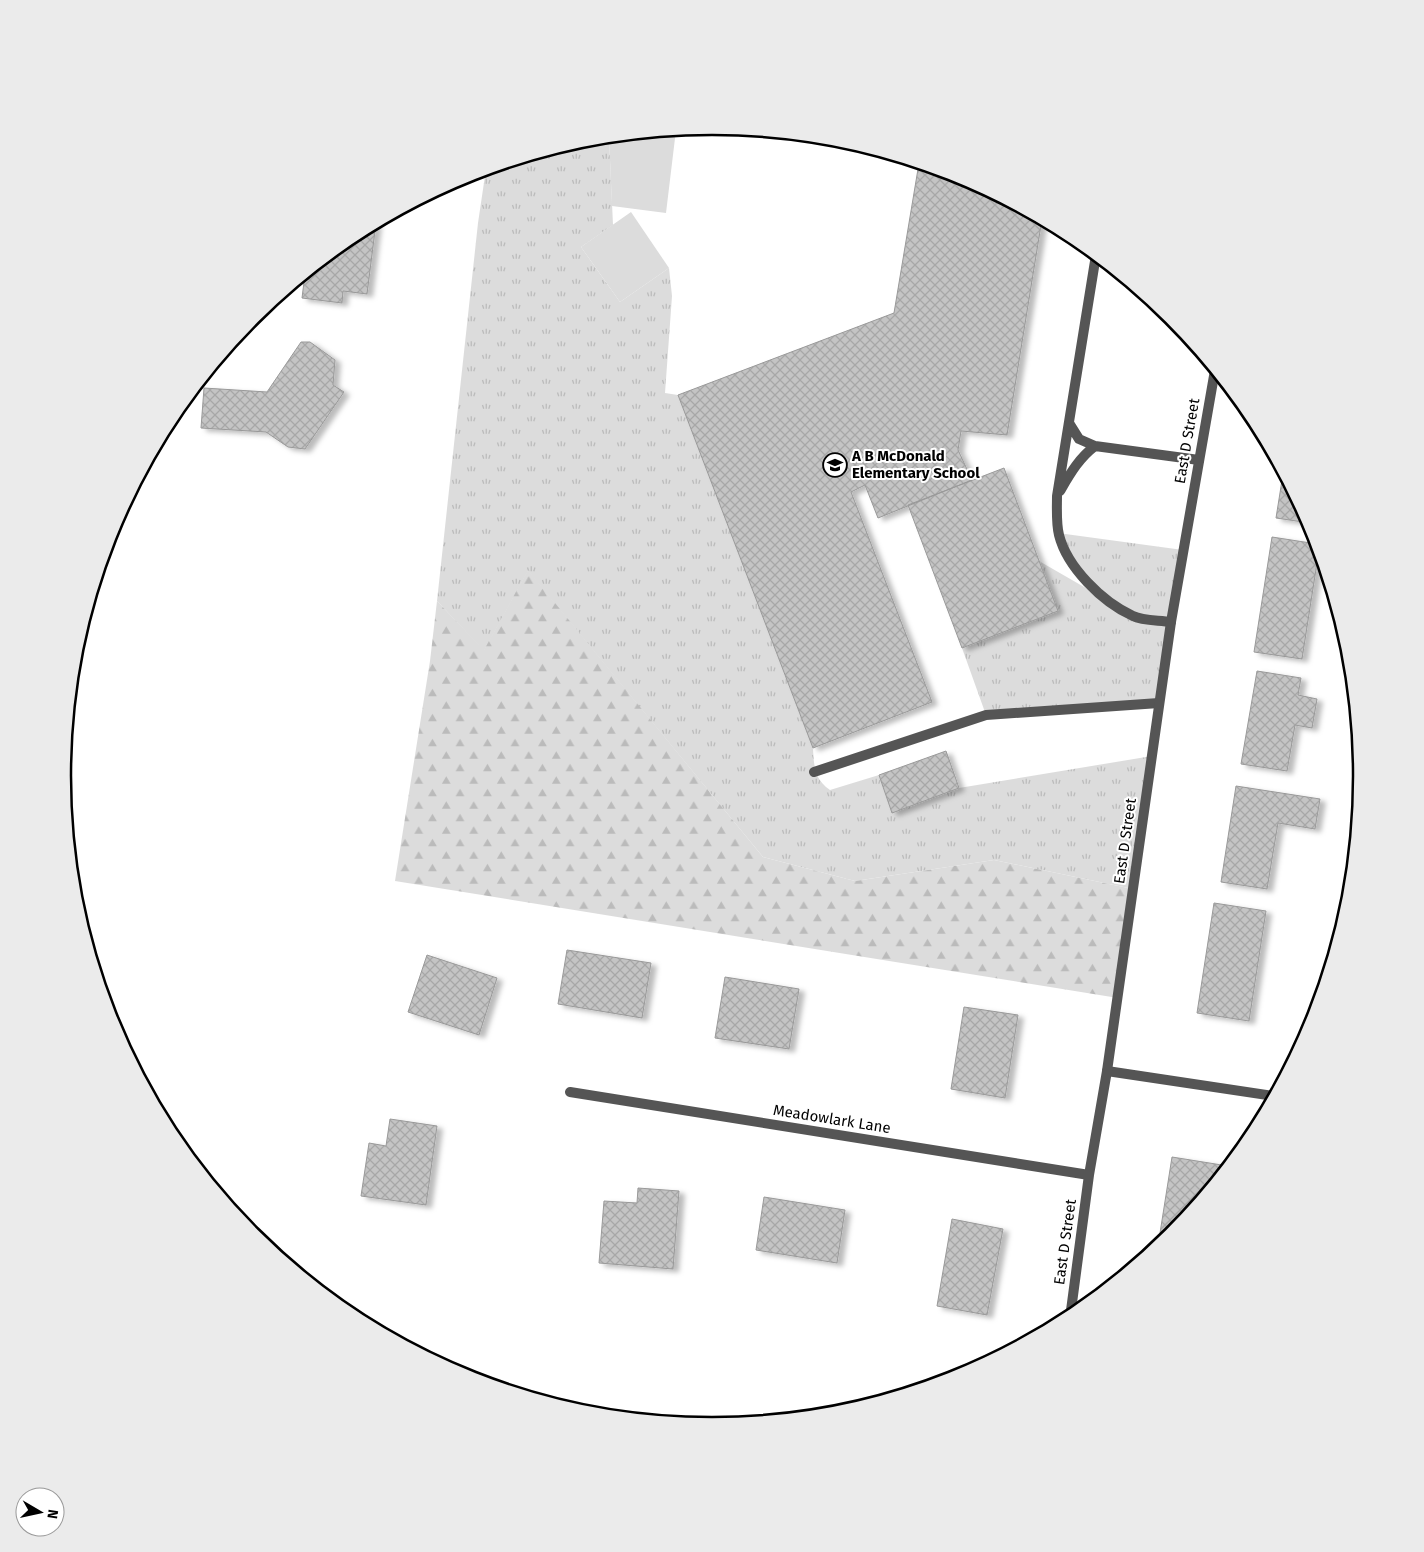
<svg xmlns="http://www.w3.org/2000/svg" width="1424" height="1552" viewBox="0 0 1424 1552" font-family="'Fira Sans',sans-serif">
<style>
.grass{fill:url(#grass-tufts)}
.forest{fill:url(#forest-firs)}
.green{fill:#dcdcdc}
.building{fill:url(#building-cross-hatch);stroke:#999;filter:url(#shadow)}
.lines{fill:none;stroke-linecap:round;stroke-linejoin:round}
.service{stroke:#555;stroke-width:10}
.minor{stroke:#555;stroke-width:10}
.labels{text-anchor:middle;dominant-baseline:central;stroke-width:4;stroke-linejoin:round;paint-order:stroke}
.street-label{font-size:15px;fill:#000;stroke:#fff}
.poi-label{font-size:15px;font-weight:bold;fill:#000;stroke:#fff;text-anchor:start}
.rim{fill:none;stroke:#000;stroke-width:2.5}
</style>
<defs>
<pattern id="grass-tufts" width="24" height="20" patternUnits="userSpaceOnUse" patternTransform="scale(1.25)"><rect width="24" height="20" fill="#dcdcdc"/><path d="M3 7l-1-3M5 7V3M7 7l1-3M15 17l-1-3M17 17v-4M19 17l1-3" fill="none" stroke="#bbb"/></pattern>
<pattern id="forest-firs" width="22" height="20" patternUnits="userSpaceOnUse" patternTransform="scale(1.25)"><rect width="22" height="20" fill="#dcdcdc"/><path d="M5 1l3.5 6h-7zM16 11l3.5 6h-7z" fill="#bbb"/></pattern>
<pattern id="building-cross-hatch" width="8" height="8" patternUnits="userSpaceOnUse" patternTransform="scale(1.25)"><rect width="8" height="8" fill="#c4c4c4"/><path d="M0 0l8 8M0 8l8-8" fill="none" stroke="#a7a7a7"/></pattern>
<filter id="shadow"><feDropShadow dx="5.5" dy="3" stdDeviation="2.5" flood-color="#0004"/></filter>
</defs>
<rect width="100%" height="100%" fill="#fff"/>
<!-- grass -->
<path class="grass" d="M 609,137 L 613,225 L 581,247 L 620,302 L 669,268 L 672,296 L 665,393 L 678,395 L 813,748 C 814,766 814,779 830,790 L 879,775 L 892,813 L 959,788 L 1152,756 L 1133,889 L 994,860 L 855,881 L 763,857 L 528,571 L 484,651 L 437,601 L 478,223 L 486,169 L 586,139 Z
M 1058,533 L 1183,550 L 1159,703 L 986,715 L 962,648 L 1058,611 L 1039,561 L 1105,599 L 1086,581 Z"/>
<!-- forest -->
<path class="forest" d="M 528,570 L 763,857 L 855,881 L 994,860 L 1133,889 L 1118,998 L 395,881 L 430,661 L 437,601 L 484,650 Z"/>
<!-- green -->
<path class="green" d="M 676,130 L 666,213 L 612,206 L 609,137 Z
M 631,212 L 669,268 L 620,302 L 581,247 Z"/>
<!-- building -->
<path class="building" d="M 919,163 L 961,176 L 1042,219 L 1007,435 L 961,431 L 958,450 L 972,480 L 878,518 L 865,485 L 851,492 L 932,702 L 813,748 L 678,395 L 894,313 Z
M 376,223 L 367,294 L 343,291 L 342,303 L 302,298 L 305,274 L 351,236 Z
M 301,342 L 310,342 L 335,360 L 333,385 L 344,392 L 305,449 L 288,447 L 266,432 L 201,428 L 204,388 L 267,392 Z
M 1004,468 L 1058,611 L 962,648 L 908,505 Z
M 1283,474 L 1310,523 L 1276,518 Z
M 1272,537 L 1317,544 L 1319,550 L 1302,659 L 1254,652 Z
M 1257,671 L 1301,678 L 1298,695 L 1317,699 L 1312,728 L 1295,725 L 1287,771 L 1241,764 Z
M 946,751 L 959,788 L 892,813 L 879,775 Z
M 1236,786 L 1320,799 L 1315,829 L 1278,823 L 1267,889 L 1221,882 Z
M 1214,903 L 1266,911 L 1249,1021 L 1197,1013 Z
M 567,950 L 651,963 L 642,1018 L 558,1004 Z
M 427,955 L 497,978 L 479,1035 L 408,1012 Z
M 725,977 L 799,989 L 789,1049 L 715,1038 Z
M 964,1007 L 1018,1015 L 1005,1098 L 951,1089 Z
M 390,1119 L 437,1126 L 426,1205 L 361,1196 L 369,1143 L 386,1146 Z
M 1172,1157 L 1228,1166 L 1172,1235 L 1160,1233 Z
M 638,1188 L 679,1191 L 673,1269 L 599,1263 L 604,1201 L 637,1203 Z
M 764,1197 L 845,1210 L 837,1263 L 756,1250 Z
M 952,1219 L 1003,1229 L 987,1315 L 937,1306 Z"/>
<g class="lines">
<!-- service -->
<path class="service" d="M 1096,255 L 1057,496 C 1057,508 1056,523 1059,535 C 1067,567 1102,602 1133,616 C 1143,621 1159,620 1171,622
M 1069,423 L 1079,439 L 1095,446 L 1199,460
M 1060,491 C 1070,474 1079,458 1095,446
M 814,772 L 986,715 L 1159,703
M 1107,1071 L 1274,1096"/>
<!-- minor -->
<path class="minor" d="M 570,1092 L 1089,1175
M 1070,1318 L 1089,1175 L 1107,1071 L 1171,622 L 1215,370"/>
</g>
<!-- icons -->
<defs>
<g id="school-ring" transform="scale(1.25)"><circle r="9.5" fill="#fff" stroke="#000" stroke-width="1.5"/><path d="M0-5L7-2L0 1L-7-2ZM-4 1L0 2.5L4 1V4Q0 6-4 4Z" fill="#000"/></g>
</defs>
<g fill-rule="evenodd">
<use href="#school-ring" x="835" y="465"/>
</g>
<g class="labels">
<!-- street labels -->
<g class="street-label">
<text transform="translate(1187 441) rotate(-80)">East D Street</text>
<text transform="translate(1125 841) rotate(-82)">East D Street</text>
<text transform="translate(832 1119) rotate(9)">Meadowlark Lane</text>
<text transform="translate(1065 1242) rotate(-82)">East D Street</text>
</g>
<!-- poi labels -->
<g class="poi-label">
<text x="852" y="456">A B McDonald<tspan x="852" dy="17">Elementary School</tspan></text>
</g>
</g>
<!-- crop -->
<path d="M0 0H1424V1552H0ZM71 776a641 641 0 1 1 1282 0a641 641 0 1 1-1282 0Z" fill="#ebebeb" fill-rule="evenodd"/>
<path class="rim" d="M71 776a641 641 0 1 1 1282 0a641 641 0 1 1-1282 0Z"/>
<!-- north arrow -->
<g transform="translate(40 1512) rotate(99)"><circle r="24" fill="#ffffff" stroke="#999999"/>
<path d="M0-4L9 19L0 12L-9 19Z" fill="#000000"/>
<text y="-8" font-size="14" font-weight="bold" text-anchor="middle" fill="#000000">N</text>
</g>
</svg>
